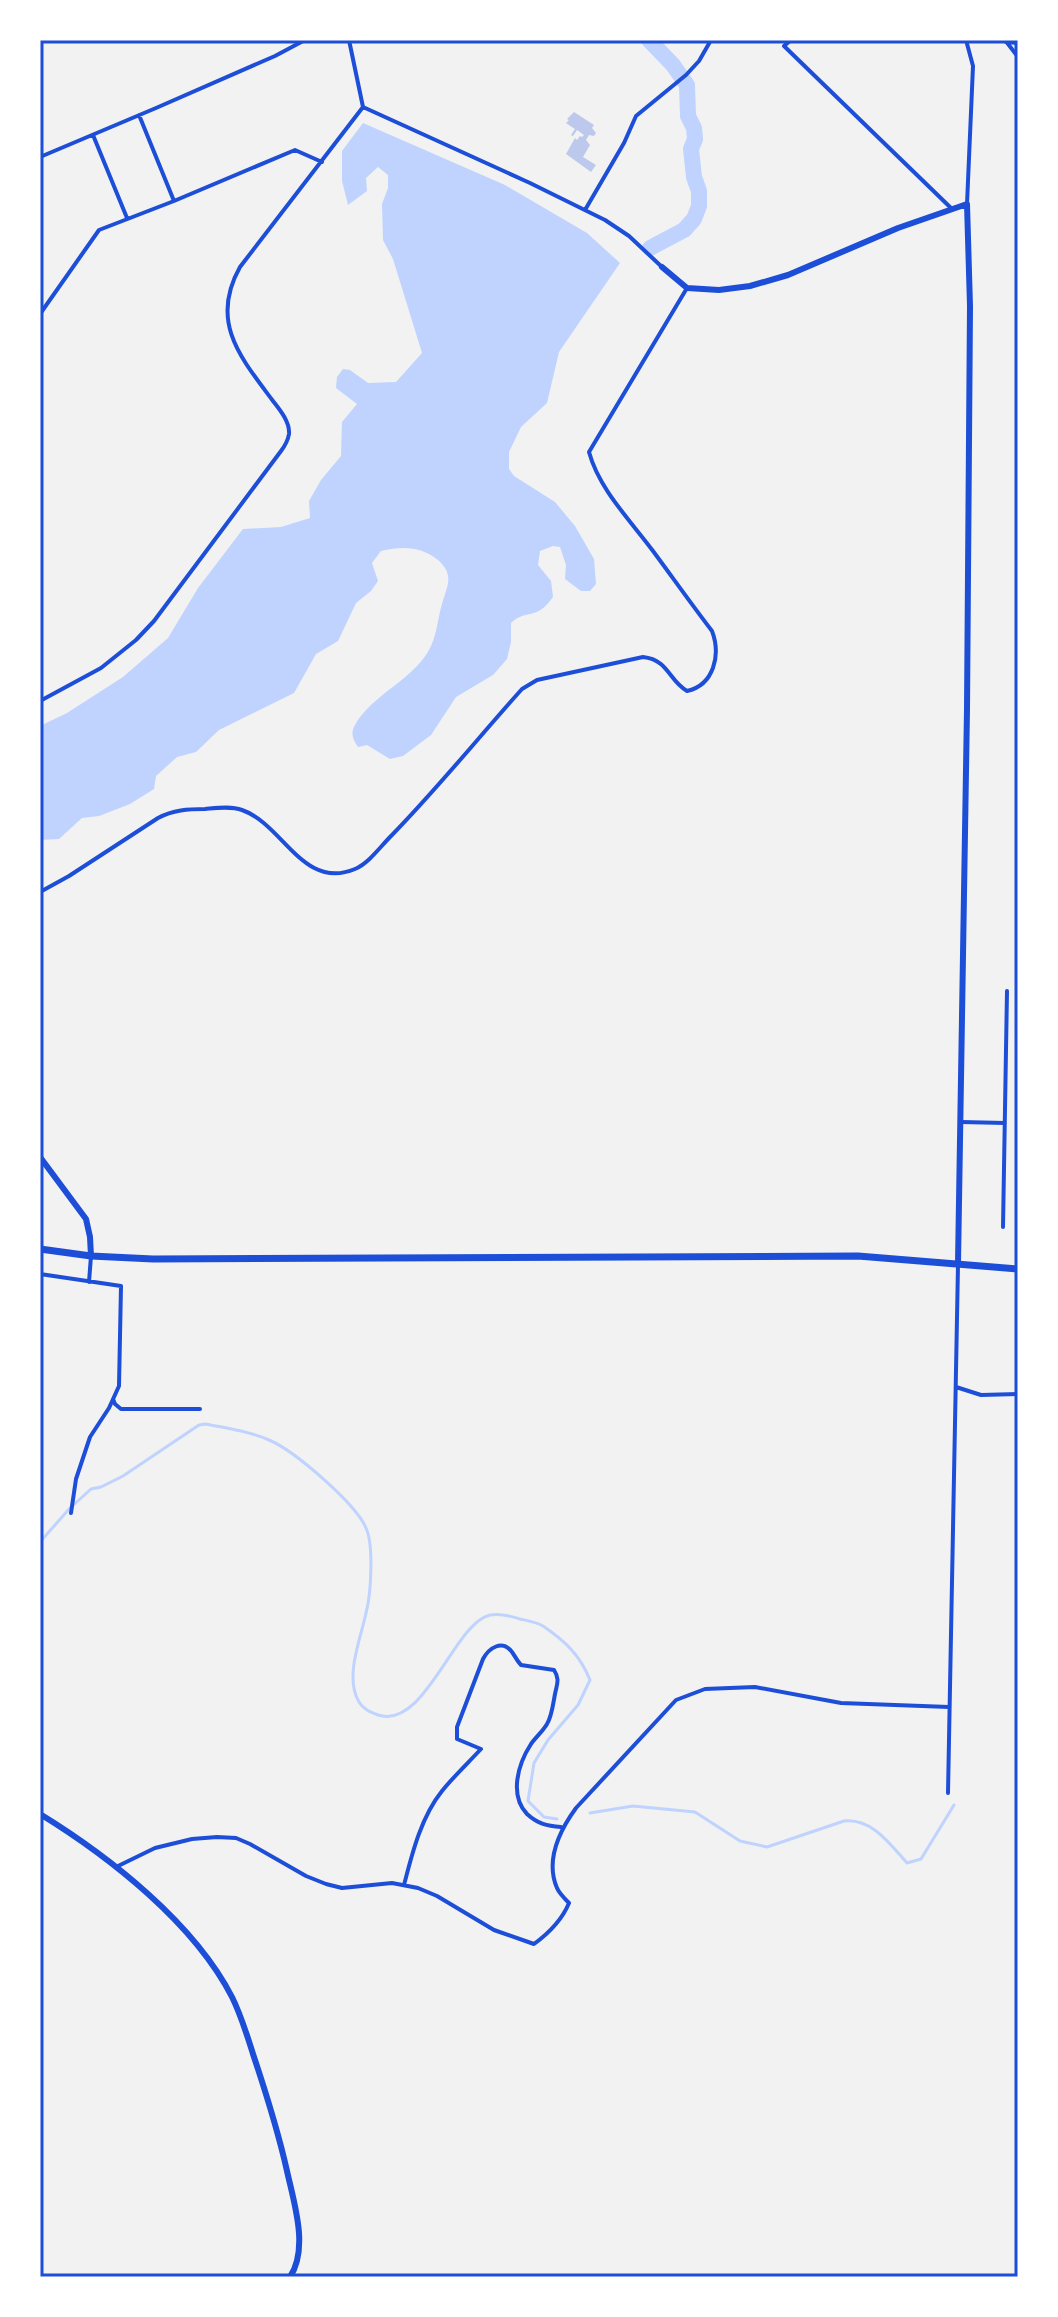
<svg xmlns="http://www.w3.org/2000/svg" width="1058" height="2317" viewBox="0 0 1058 2317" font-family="Signika,sans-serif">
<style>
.water{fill:#bfd3fe}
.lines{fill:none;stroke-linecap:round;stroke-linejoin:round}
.stream{stroke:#bfd3fe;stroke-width:3}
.river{stroke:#bfd3fe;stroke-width:16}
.building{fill:#bdc9ec}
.minor{stroke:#1d4ed8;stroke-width:4}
.tertiary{stroke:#1d4ed8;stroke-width:6}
.trunk{stroke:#1d4ed8;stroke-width:7}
.neatline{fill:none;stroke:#1d4ed8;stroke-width:3}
</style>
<rect width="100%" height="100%" fill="#f2f2f2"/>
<!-- water -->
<path class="water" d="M 363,123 L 505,185 L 587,233 L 620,263 L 559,352 L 547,403 L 521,427 L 509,452 L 509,469 L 514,476 L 555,502 L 575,526 L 594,559 L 596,584 L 590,591 L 581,591 L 565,579 L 566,565 L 560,547 L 553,546 L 540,551 L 538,565 L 551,581 L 553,597 C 535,622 527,608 511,623 L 511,642 L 507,659 L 493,675 L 456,697 L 431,735 L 403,756 L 390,759 L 367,745 L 358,747 C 353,740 350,733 355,725 C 372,694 417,678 431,646 C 437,633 438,617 442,604 C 447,586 455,575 438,560 C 421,546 402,546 381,551 L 372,563 L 378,581 L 371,591 L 356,603 L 338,641 L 316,654 L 294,693 L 219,730 L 196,752 L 177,757 L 156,776 L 154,789 L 130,804 L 99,816 L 82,818 L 59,839 L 40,840 L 40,726 L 67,713 L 123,677 L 168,638 L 198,588 L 243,529 L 281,527 L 310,518 L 309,501 L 321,480 L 341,456 L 342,422 L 357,404 L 336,388 L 337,377 L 343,369 L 350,370 L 368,383 L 396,382 L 422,353 L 393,259 L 383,240 L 382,204 L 388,188 L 388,175 L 378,167 L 366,178 L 367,191 L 348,205 L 342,181 L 342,151 Z"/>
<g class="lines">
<!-- stream -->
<path class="stream" d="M 40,1542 L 70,1508 L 91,1489 L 101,1487 L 123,1476 L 199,1425 L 205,1424 C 227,1428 248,1431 269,1440 C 295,1451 356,1504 366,1528 C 374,1546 371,1594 366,1613 C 361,1638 344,1677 359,1702 C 363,1709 370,1712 378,1715 C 425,1730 454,1623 490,1615 C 500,1613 511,1616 520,1619 C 529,1621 536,1622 543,1626 C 565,1641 580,1655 590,1680 L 578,1705 L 548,1740 L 534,1763 L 528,1801 L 544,1817 L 557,1819
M 590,1813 L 633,1806 L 695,1812 L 740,1841 L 767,1847 L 844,1821 C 872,1818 890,1844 907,1863 L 921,1859 L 954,1805"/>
<!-- river -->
<path class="river" d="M 649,40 L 673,65 L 687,85 L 688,116 L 694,128 L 695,139 L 691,149 L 694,177 L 699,191 L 699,206 L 694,219 L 684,230 L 650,248"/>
</g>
<!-- building -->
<path class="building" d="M 574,112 L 594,125 L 592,128 L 596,133 L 594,136 L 589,135 L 586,140 L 590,145 L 583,157 L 596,165 L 591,172 L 566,154 L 575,138 L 577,140 L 580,136 L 582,137 L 584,135 L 577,130 L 573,136 L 571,135 L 575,129 L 566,123 L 569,120 L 567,119 Z"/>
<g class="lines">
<!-- minor -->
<path class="minor" d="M 791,40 L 784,46 L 951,208
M 966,40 L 973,66 L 967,204
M 1005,40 L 1018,57
M 1006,42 L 1018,43
M 363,107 L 530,183 L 605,220 L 629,236 L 662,267
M 139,115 L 174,201
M 93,135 L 127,218
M 40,157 L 156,108 L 275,56 L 305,40
M 585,210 L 624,143 L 636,116 L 686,75 L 699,61 L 711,40
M 40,314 L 99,230 L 174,201 L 295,150 L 322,162
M 40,701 L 101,668 L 136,640 L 154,621 L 281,451 C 284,447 288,440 289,434 C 290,422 280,410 273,401 C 241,358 209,322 240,267 L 363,107 L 349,40
M 40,892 L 69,876 L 158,818 C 173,810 188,809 205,809 C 217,808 231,806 242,810 C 283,824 303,891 355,869 C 369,863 380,847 391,836 C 437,789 478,738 522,689 L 537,680 L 643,657 C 669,660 668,680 687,691 C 714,685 721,655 712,631 C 692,605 673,578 653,551 C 630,520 599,489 589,452 L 687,288
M 961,1122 L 1005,1123
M 1003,1227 L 1007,991
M 40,1274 L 121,1286 L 119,1386 L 109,1408 L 90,1437 L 76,1479 L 71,1513
M 89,1282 L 91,1256
M 956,1387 L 981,1395 L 1018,1394
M 113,1399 L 115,1404 L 121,1409 L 200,1409
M 948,1793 L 958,1265
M 116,1867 L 155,1848 L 192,1839 L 217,1837 L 236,1838 L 250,1844 L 306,1876 L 326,1884 L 342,1888 L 392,1883 L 418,1888 L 437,1896 L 494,1930 L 534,1944 C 549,1933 562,1920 569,1903 C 565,1899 559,1893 557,1888 C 545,1860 560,1830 576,1808 L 676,1700 L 705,1689 L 755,1687 L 841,1703 L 949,1707
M 404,1885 C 412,1854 421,1817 442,1791 C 454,1776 468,1763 481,1749 L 457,1739 L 457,1727 L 483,1659 C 489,1648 502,1639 512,1652 C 515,1656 517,1661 521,1665 L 554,1670 C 560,1679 557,1684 555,1694 C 553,1704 552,1716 547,1724 C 543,1731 536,1737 531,1744 C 518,1764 509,1795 527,1814 C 538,1824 547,1826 561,1827"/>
<!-- tertiary -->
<path class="tertiary" d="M 662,267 L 687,288 L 719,290 L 750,286 L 788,275 L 898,228 L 967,204 L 970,306 L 967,709 L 958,1263
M 40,1157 L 86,1219 L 90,1237 L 91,1256
M 40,1814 C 110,1857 194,1923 232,1997 C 241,2015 247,2035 253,2054 C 266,2093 278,2131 287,2171 C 294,2203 309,2248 290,2277"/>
<!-- trunk -->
<path class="trunk" d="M 40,1249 L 91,1256 L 153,1259 L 858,1256 L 1018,1269"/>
</g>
<!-- border -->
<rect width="1058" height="2317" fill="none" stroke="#ffffff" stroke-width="84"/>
<rect x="42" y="42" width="974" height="2233" class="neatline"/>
</svg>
